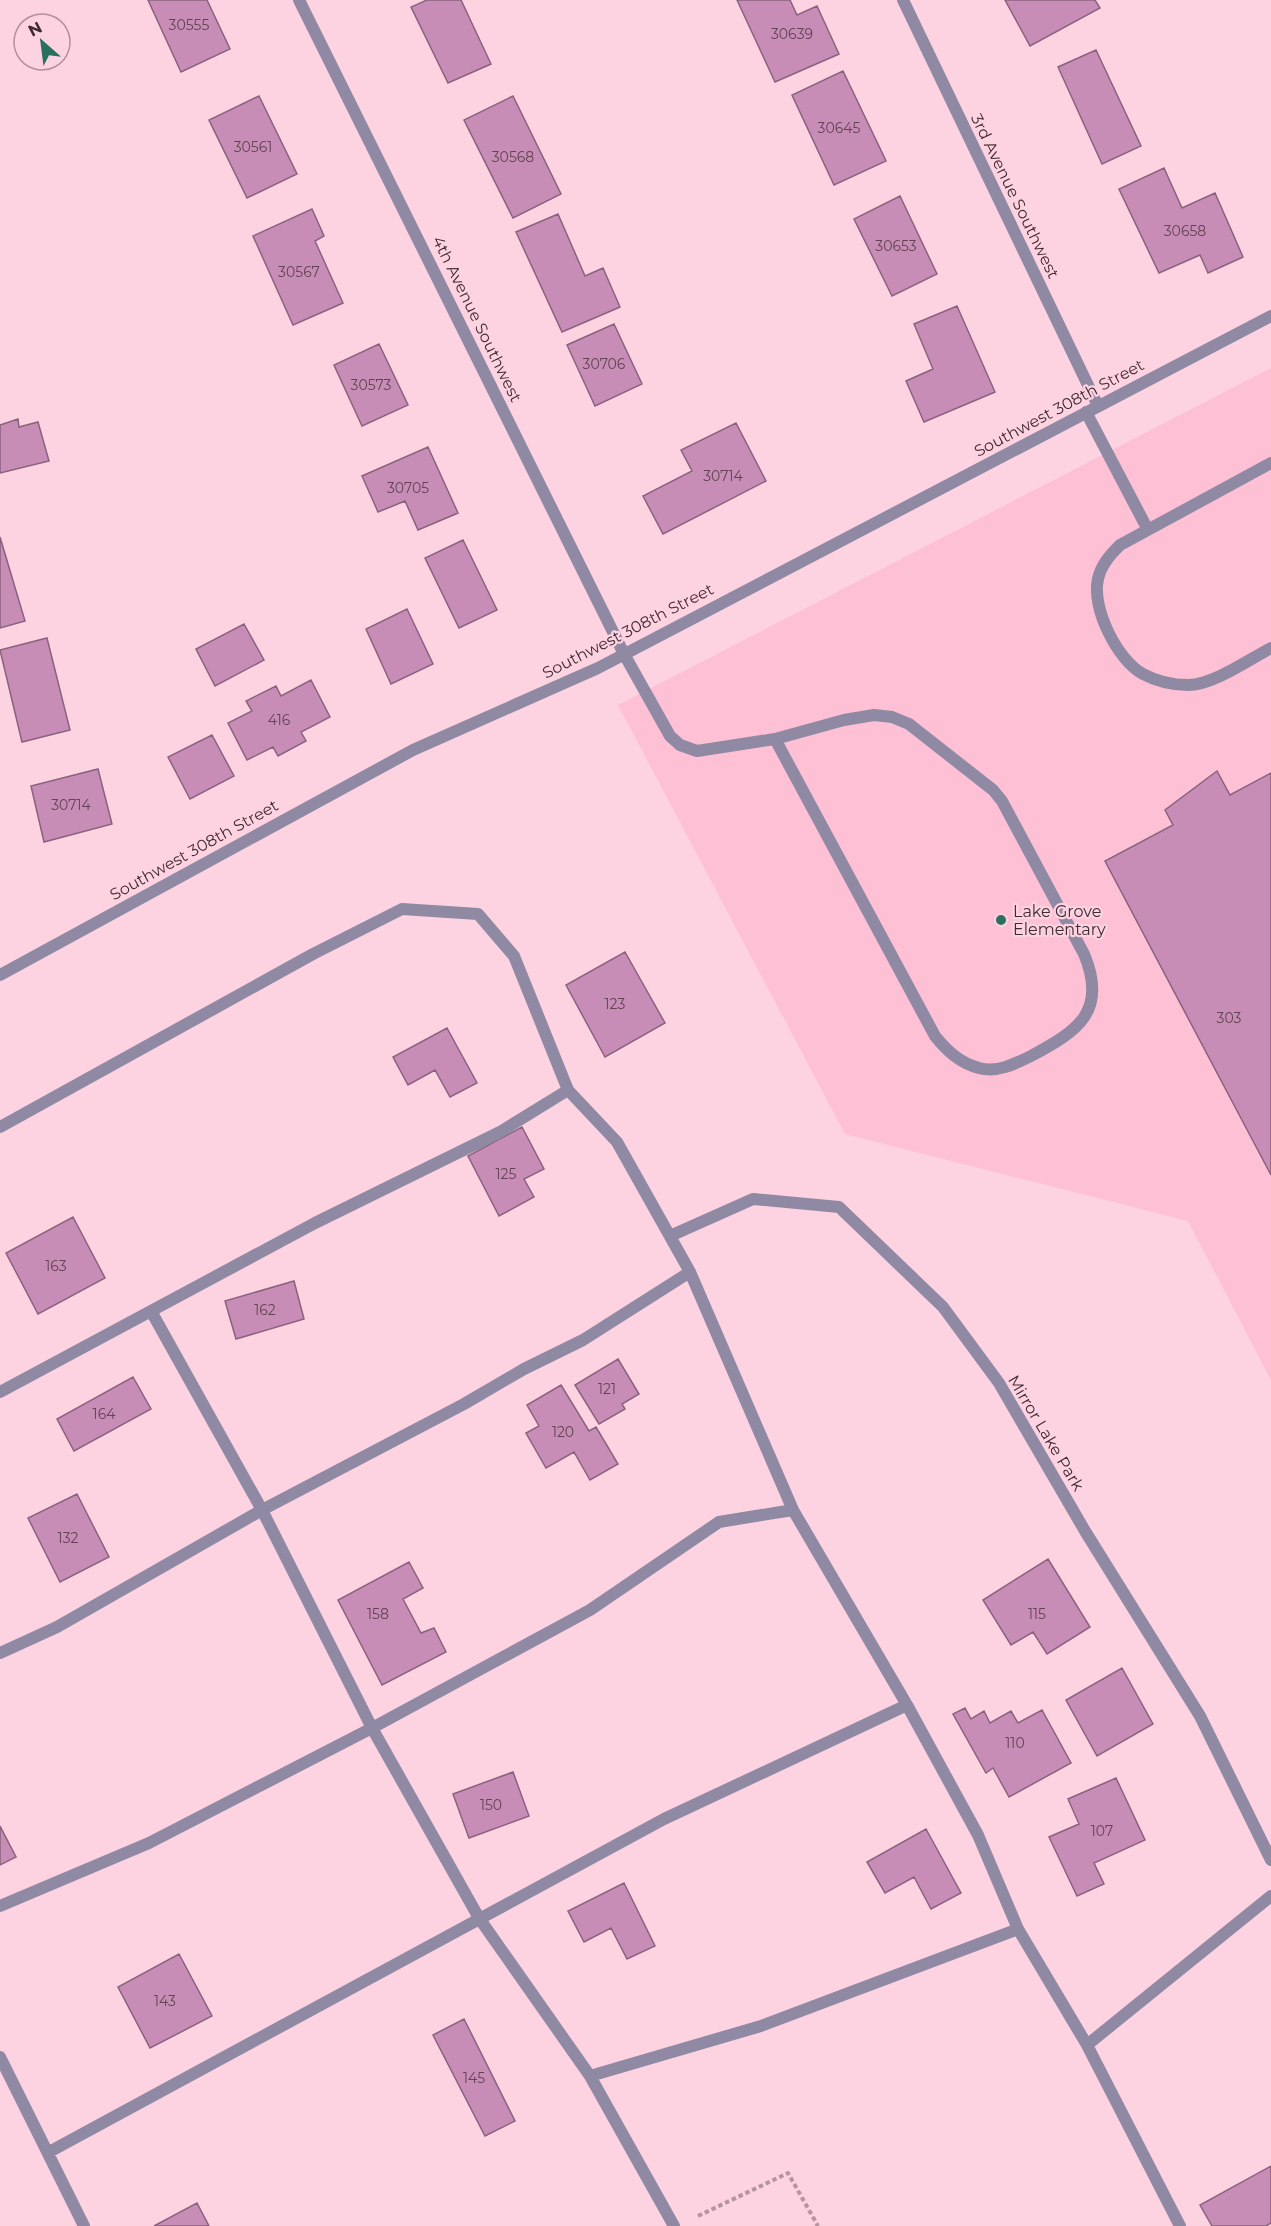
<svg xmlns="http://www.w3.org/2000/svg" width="1271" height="2226" viewBox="0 0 1271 2226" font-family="Montserrat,sans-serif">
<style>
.built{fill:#fdc0d4}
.building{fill:#c88db7;stroke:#89627e;stroke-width:1.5}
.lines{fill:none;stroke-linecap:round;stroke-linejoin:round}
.path{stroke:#b6949f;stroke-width:4;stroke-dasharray:4.5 3;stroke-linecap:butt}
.service{stroke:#9089a4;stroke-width:12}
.minor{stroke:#9089a4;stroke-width:12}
.tertiary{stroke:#9089a4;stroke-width:12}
.poi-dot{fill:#2b6f61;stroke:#fed3e1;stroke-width:2}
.labels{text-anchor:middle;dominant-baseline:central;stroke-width:4.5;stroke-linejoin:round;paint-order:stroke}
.number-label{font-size:14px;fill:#624453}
.street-label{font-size:16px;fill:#402b32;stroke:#fed3e1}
.poi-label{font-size:16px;fill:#402b32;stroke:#fed3e1;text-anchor:start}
</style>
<rect width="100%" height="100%" fill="#fed3e1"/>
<!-- built -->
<path class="built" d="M 1271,368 L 1271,1380 L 1188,1221 L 845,1134 L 618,705 Z"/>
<!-- building -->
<path class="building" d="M 148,0 L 207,0 L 230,49 L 181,72 Z
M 427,0 L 461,0 L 491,64 L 448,83 L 411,7 Z
M 737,0 L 790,0 L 797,15 L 817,6 L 839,54 L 775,82 Z
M 1005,0 L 1095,0 L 1100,8 L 1030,46 Z
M 1096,50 L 1141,146 L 1102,164 L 1058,67 Z
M 843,71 L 886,161 L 834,185 L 792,95 Z
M 259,96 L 297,174 L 247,198 L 209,120 Z
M 513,96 L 561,194 L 513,218 L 464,120 Z
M 1164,168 L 1182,208 L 1215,193 L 1243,257 L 1208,273 L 1200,255 L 1159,273 L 1119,189 Z
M 900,196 L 937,274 L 892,296 L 854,219 Z
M 312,209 L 324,236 L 315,241 L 343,303 L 293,325 L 253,236 Z
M 558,214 L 585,276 L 603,268 L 620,307 L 562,332 L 516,232 Z
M 957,306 L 995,392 L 924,422 L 906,381 L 933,369 L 914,324 Z
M 614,324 L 642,384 L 595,406 L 567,345 Z
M 379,344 L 408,405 L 362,426 L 334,365 Z
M 18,419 L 19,427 L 38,422 L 49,461 L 0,473 L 0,425 Z
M 736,423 L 766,481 L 663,534 L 643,496 L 692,471 L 681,450 Z
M 428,447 L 458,513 L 418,530 L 405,501 L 378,512 L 362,476 Z
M 0,537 L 25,621 L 0,628 Z
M 463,540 L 497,610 L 459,628 L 425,558 Z
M 407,609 L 433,664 L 391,684 L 366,629 Z
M 244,624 L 264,660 L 215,686 L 196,649 Z
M 47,638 L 70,730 L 22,742 L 0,650 Z
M 311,680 L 330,717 L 301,732 L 306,741 L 278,756 L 273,747 L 247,760 L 228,723 L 252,711 L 246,701 L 276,686 L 281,696 Z
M 212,735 L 234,776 L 190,799 L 168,757 Z
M 98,769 L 112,824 L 44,842 L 31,786 Z
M 1217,771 L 1230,795 L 1271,773 L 1271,1175 L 1105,861 L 1173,825 L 1165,810 Z
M 625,952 L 665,1023 L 605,1057 L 566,985 Z
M 447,1028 L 477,1083 L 450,1097 L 435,1070 L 408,1085 L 393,1057 Z
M 522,1127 L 544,1169 L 524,1179 L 534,1197 L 499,1216 L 468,1156 Z
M 73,1217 L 105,1278 L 38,1314 L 6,1253 Z
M 294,1281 L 304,1319 L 236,1339 L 225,1301 Z
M 618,1359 L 639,1394 L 622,1404 L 625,1409 L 599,1424 L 575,1385 Z
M 133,1377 L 151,1409 L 74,1451 L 57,1419 Z
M 561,1385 L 589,1431 L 596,1427 L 618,1464 L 590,1480 L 574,1452 L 546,1468 L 526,1433 L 539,1426 L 527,1405 Z
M 77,1494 L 109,1557 L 60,1582 L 28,1518 Z
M 1048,1559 L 1090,1627 L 1047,1654 L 1033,1632 L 1011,1645 L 983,1600 Z
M 409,1562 L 423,1588 L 403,1599 L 421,1633 L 434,1628 L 446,1652 L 382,1685 L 338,1600 Z
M 1122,1668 L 1153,1724 L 1097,1756 L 1066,1700 Z
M 965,1708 L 971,1719 L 984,1711 L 990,1723 L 1011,1711 L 1018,1723 L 1042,1710 L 1071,1763 L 1009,1797 L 993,1768 L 986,1773 L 953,1714 Z
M 513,1772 L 529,1816 L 469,1838 L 453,1794 Z
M 1116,1778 L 1145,1840 L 1094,1863 L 1104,1884 L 1077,1896 L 1049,1837 L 1079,1824 L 1068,1799 Z
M 0,1826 L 16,1857 L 0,1865 Z
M 926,1829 L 961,1893 L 931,1909 L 914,1877 L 885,1893 L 867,1862 Z
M 624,1883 L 655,1946 L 627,1959 L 611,1928 L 584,1942 L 568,1911 Z
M 179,1954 L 212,2016 L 150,2048 L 118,1987 Z
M 464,2019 L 515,2121 L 485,2136 L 433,2035 Z
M 1271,2166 L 1271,2223 L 1266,2226 L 1212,2226 L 1200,2205 Z
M 197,2203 L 209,2226 L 154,2226 Z"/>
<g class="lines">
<!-- path -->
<path class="path" d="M 698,2216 L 788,2173 L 818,2226"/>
<!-- service -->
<path class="service" d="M 1086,412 L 1148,530
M 1271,463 L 1120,545 C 1110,555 1101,565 1098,579 C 1091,608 1118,661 1143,674 C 1156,681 1173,685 1188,685 C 1213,685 1248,660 1271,648
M 624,654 L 670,736 L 680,745 L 697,751 L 775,739 L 844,720 L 874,715 L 892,717 L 909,724 L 993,790 L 1002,801 L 1084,954 C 1108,1011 1078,1031 1031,1056 C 1015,1064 997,1073 979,1068 C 960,1063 947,1051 935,1036 L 775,739
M 0,1127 L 313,954 L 402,909 L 478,914 L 514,956 L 568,1090 L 617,1142 L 690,1272 L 793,1510 L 907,1705 L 978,1835 L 1018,1929 L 1087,2045 L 1180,2226
M 670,1236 L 753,1199 L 839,1207 L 943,1307 L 999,1383 L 1085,1531 L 1200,1716 L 1271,1860
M 151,1311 L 262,1510 L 372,1728 L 479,1918 L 590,2076 L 674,2226
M 0,1392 L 315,1223 L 500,1132 L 568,1090
M 0,1653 L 57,1627 L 262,1510 L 464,1404 L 524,1369 L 583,1340 L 690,1272
M 0,1906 L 149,1843 L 372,1728 L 590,1610 L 719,1522 L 793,1510
M 1087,2045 L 1271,1896
M 0,2057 L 84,2226
M 590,2076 L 761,2026 L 1018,1929
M 49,2152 L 664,1819 L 907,1705"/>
<!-- minor -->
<path class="minor" d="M 299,0 L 624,654
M 903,0 L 1098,406"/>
<!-- tertiary -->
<path class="tertiary" d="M 0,975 L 413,750 L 598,668 L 1271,316"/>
</g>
<!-- markers -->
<circle class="poi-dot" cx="1001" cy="920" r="6"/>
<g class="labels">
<!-- number labels -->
<g class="number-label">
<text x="189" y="25">30555</text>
<text x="792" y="34">30639</text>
<text x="839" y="128">30645</text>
<text x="253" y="147">30561</text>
<text x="513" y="157">30568</text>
<text x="1185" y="231">30658</text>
<text x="896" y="246">30653</text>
<text x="299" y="272">30567</text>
<text x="604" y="364">30706</text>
<text x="371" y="385">30573</text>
<text x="723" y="476">30714</text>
<text x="408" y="488">30705</text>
<text x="279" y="720">416</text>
<text x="71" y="805">30714</text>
<text x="615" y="1004">123</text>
<text x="1229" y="1018">303</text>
<text x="506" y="1174">125</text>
<text x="56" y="1266">163</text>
<text x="265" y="1310">162</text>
<text x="607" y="1389">121</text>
<text x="104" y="1414">164</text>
<text x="563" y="1432">120</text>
<text x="68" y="1538">132</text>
<text x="378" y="1614">158</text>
<text x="1037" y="1614">115</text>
<text x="1015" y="1743">110</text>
<text x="491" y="1805">150</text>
<text x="1102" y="1831">107</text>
<text x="165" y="2001">143</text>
<text x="474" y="2078">145</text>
</g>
<!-- street labels -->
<g class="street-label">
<text transform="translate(1015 196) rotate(64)">3rd Avenue Southwest</text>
<text transform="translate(477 319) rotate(64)">4th Avenue Southwest</text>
<text transform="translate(1059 408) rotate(-28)">Southwest 308th Street</text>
<text transform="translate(628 631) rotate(-27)">Southwest 308th Street</text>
<text transform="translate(194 850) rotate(-29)">Southwest 308th Street</text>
<text transform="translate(1046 1433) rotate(59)">Mirror Lake Park</text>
</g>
<!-- poi labels -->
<g class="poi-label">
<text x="1013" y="911">Lake Grove<tspan x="1013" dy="18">Elementary</tspan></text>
</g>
</g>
<!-- north arrow -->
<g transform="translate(42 42) rotate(332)"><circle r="28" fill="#fed3e1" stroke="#b2909b" stroke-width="1.5"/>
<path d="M0-4.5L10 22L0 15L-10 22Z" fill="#2b6f61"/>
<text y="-9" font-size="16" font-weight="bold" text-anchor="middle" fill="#402b32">N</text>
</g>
</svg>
